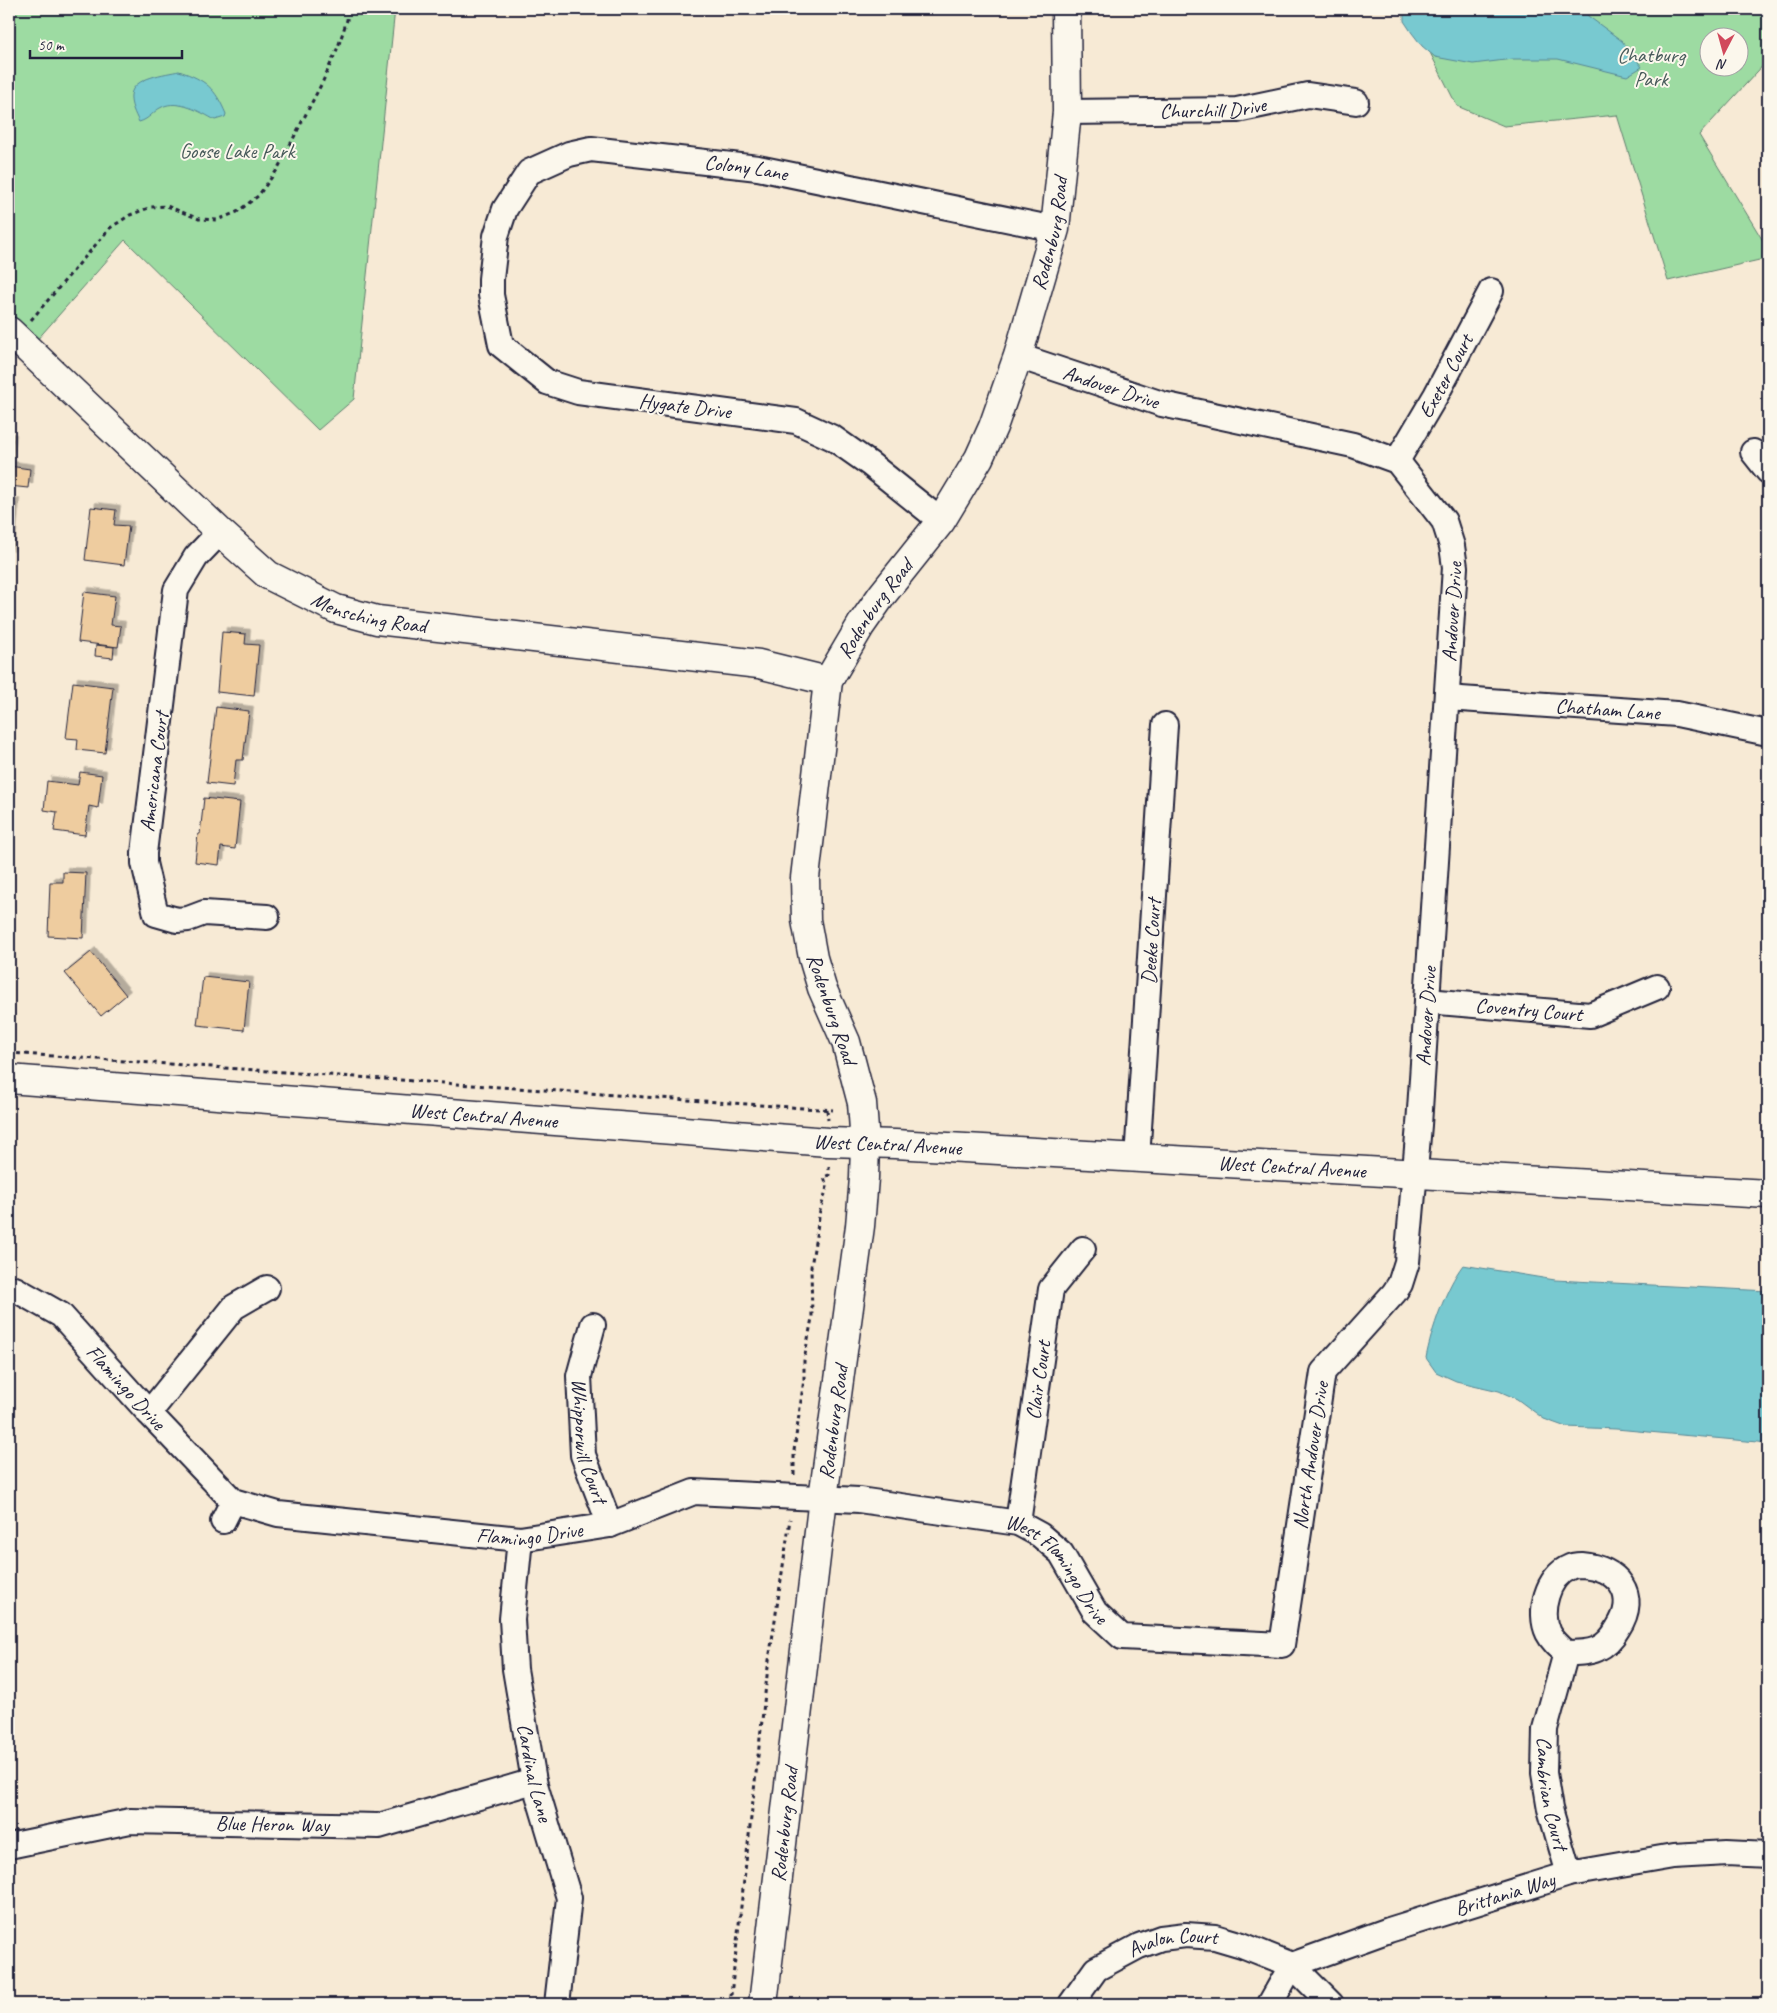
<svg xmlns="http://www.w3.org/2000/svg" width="1777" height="2013" viewBox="0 0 1777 2013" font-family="Caveat,sans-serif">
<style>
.green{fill:#9ddba2;stroke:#607e6e;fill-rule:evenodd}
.water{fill:#78c9d0;stroke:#568694}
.building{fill:#eecc9f;stroke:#22223b;filter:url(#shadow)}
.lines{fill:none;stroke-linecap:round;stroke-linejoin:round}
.minor-casing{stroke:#22223b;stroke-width:28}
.tertiary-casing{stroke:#22223b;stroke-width:31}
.path{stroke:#22223b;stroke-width:3;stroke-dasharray:4 4;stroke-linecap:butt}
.minor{stroke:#fbf7ec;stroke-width:24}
.tertiary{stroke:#fbf7ec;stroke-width:28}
.labels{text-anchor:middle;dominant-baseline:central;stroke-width:4;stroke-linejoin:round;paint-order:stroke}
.park-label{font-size:21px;fill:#475a5a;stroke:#fbf7ec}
.street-label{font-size:21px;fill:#22223b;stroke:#fbf7ec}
</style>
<defs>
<filter id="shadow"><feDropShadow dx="4.5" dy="-4.5" stdDeviation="0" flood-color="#0004"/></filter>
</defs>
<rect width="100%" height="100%" fill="#f7ead5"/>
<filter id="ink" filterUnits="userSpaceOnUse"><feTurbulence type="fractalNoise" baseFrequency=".02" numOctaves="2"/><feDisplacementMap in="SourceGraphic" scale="10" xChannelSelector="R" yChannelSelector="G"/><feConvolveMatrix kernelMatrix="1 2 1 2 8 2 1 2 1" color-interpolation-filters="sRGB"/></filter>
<g filter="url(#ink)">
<!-- green -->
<path class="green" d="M 9,9 L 395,9 L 354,399 L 318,430 L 125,240 L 28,350 L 9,331 Z
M 1408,9 L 1768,9 L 1768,60 L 1699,135 L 1768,249 L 1768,258 L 1668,281 L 1617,115 L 1504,126 L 1457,106 ZM 1710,38 L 1740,38 L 1740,68 L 1710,68 Z"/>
<!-- water -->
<path class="water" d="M 1404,9 L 1581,9 L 1588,16 L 1622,41 L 1642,67 L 1627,76 L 1558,59 L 1513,59 L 1473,64 L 1435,57 L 1422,46 L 1412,33 L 1404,21 Z
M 179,71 C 206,80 215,88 226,114 L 225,117 L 215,120 C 201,112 178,99 162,107 C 153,111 150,119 139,122 C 135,114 130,104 131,95 C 133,77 166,74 179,71 Z
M 1463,1265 L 1555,1280 L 1768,1291 L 1768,1443 L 1616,1429 L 1566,1427 L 1544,1419 L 1517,1399 L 1499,1391 L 1456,1381 L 1436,1372 L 1426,1358 C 1431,1331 1446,1287 1463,1265 Z"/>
<!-- building -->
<path class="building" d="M 9,438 L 12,439 L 9,466 L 30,469 L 28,488 L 9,486 Z
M 9,503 L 15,503 L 10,556 L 9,556 Z
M 91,507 L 116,510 L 114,525 L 129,526 L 124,565 L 85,560 Z
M 84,592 L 115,596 L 111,625 L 121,626 L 118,647 L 78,642 Z
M 222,632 L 246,634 L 245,644 L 259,645 L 254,696 L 217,692 Z
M 96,645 L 114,647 L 113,658 L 95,656 Z
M 73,682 L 113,687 L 105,753 L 77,750 L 78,739 L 66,738 Z
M 216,707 L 249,711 L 243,760 L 236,760 L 233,786 L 207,783 Z
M 80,772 L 102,775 L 98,808 L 89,806 L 85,835 L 54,831 L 57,812 L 44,810 L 47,781 L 78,785 Z
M 204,798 L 240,802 L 235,849 L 221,847 L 219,865 L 195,862 L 198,834 L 200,834 Z
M 63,872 L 86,873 L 83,938 L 48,936 L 50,882 L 63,882 Z
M 91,952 L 126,995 L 101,1016 L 65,973 Z
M 203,977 L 249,982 L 244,1030 L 197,1025 Z"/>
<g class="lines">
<!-- minor casing -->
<g class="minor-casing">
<g id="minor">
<path id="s1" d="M 1067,112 L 1237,110 L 1308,95 L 1356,102"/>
<path d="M 1753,452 L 1768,471"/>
<path id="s2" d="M 1397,461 L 1436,395 L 1491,291"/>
<path id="s3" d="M 941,521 L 870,464 L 833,438 L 796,421 L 578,392 L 547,382 L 501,345 L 491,295 L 491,279 L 496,236 L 505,209 L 529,172 L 569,154 L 591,149 L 758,168 L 1055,229"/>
<path d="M 220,532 L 196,557 L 176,590 L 144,853 L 144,863 L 156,914 L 177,920 L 188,919 L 204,913 L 267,917"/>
<path id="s4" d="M 1447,698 L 1677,714 L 1768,733"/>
<path id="s5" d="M 1427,1001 L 1590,1015 L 1657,987"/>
<path id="s6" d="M 1137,1159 L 1165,725"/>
<path id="s7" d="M 9,1289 L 15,1289 L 61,1315 L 149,1413 L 233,1501 L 278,1514 L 520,1539 L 610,1525 L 694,1492 L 859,1500 L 1018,1523 L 1040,1535 L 1061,1553 L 1095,1612 L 1122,1637 L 1282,1645 L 1323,1372 L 1394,1293 L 1400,1284 L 1407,1262 L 1419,1125 L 1455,567 L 1452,546 L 1444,521 L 1397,461 L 1353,445 L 1162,404 L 1018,356"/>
<path id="s8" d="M 593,1325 L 579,1376 L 583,1455 L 610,1525"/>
<path d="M 149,1413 L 234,1307 L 267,1288"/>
<path d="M 223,1521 L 233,1501"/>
<path id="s9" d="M 1018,1523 L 1051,1289 L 1083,1249"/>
<path id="s10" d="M 520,1539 L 512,1619 L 515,1669 L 534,1781 L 569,1898 L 557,2004"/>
<path d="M 1582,1565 C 1617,1568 1640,1594 1618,1628 C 1613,1637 1606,1645 1597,1649 C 1588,1653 1576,1653 1566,1653 C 1559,1647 1552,1641 1548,1633 C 1538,1612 1547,1576 1570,1567 C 1573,1565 1578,1565 1582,1565 Z"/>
<path id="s11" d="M 1566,1653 L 1545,1729 L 1544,1773 L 1550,1809 L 1569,1874"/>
<path id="s12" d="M 9,1846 L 130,1821 L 379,1826 L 534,1781"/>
<path id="s13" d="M 1071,2004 L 1096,1969 L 1139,1946 L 1161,1938 L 1186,1935 L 1215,1937 L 1242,1945 L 1292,1965 L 1331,2004"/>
<path id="s14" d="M 1270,2004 L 1292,1965 L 1389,1930 L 1569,1874 L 1673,1856 L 1727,1853 L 1768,1855"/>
</g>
</g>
<!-- tertiary casing -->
<g class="tertiary-casing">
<g id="tertiary">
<path id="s15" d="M 9,331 L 220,532 L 268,575 L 336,609 L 377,620 L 759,664 L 828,681"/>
<path id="s16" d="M 9,1079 L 828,1142 L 895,1144 L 1768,1194"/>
<path id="s17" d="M 763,2004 L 823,1498 L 860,1226 L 864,1178 L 865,1143 L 862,1103 L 846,1042 L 822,988 L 813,958 L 806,920 L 805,878 L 828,681 L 861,625 L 882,595 L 941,521 L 979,458 L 993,427 L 1018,356 L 1055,229 L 1067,112 L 1066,9"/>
</g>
</g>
<!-- path -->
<path class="path" d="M 31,320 L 110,228 L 130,215 L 151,207 L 167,206 L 199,219 L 217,220 L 237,212 L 258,196 L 277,170 L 323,81 L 338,47 L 347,20 L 348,9
M 9,1053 L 833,1110
M 827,1110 L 828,1120
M 794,1475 L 794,1451 L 804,1379 L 804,1360 L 812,1318 L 811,1267 L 820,1211 L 827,1187 L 824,1177 L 829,1175 L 829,1164
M 730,2004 L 768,1667 L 790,1519"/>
<!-- minor -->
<use href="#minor" class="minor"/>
<!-- tertiary -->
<use href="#tertiary" class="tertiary"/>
</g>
</g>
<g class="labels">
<!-- park labels -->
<g class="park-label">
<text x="1651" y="55">Chatburg<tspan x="1651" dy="24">Park</tspan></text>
<text x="237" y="151">Goose Lake Park</text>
</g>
<!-- street labels -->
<g class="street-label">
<text stroke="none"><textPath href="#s1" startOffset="146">Churchill Drive</textPath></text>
<text stroke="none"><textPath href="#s3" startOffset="894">Colony Lane</textPath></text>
<text stroke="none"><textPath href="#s17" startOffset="1846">Rodenburg Road</textPath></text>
<text stroke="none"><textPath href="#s2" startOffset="98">Exeter Court</textPath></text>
<text transform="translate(1111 387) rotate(18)">Andover Drive</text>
<text transform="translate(685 406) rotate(7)">Hygate Drive</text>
<text stroke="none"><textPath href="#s15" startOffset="465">Mensching Road</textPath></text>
<text stroke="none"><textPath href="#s17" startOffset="1426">Rodenburg Road</textPath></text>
<text stroke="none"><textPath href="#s7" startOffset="2495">Andover Drive</textPath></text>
<text stroke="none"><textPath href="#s4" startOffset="161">Chatham Lane</textPath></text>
<text transform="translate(154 772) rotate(-83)">Americana Court</text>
<text stroke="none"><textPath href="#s6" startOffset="218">Deeke Court</textPath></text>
<text transform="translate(832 1009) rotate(71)">Rodenburg Road</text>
<text stroke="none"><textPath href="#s5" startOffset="102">Coventry Court</textPath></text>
<text stroke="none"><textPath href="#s7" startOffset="2090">Andover Drive</textPath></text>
<text stroke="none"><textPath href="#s16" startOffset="476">West Central Avenue</textPath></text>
<text stroke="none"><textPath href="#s16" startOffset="881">West Central Avenue</textPath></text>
<text stroke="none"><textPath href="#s16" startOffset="1286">West Central Avenue</textPath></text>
<text stroke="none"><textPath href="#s9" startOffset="144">Clair Court</textPath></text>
<text stroke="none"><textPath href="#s7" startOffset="156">Flamingo Drive</textPath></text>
<text stroke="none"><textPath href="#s17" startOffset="586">Rodenburg Road</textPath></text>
<text stroke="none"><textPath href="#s8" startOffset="119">Whipporwill Court</textPath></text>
<text stroke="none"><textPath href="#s7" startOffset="1619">North Andover Drive</textPath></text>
<text stroke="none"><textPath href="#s7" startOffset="612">Flamingo Drive</textPath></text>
<text stroke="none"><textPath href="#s7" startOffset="1170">West Flamingo Drive</textPath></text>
<text stroke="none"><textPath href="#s10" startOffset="236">Cardinal Lane</textPath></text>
<text stroke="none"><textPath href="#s11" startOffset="144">Cambrian Court</textPath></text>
<text stroke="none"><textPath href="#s12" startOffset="266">Blue Heron Way</textPath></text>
<text stroke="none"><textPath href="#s17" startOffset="181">Rodenburg Road</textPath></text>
<text stroke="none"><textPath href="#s14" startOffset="269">Brittania Way</textPath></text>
<text stroke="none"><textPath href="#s13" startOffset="126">Avalon Court</textPath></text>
</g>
</g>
<!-- margin -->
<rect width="1777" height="2013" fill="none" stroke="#fbf7ec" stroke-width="30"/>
<rect x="15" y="15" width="1747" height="1983" fill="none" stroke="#22223b" stroke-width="2" filter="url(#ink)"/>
<!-- north arrow -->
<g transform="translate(1724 52) rotate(186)"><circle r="24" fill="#fbf7ec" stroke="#a4a2a5"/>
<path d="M0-4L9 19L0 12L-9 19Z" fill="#d1495b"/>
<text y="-8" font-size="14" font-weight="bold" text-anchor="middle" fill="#22223b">N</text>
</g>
<!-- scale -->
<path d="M30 50v8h152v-8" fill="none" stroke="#22223b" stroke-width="2.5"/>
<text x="38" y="50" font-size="15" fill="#22223b" stroke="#fbf7ec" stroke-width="4" paint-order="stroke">50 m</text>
</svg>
